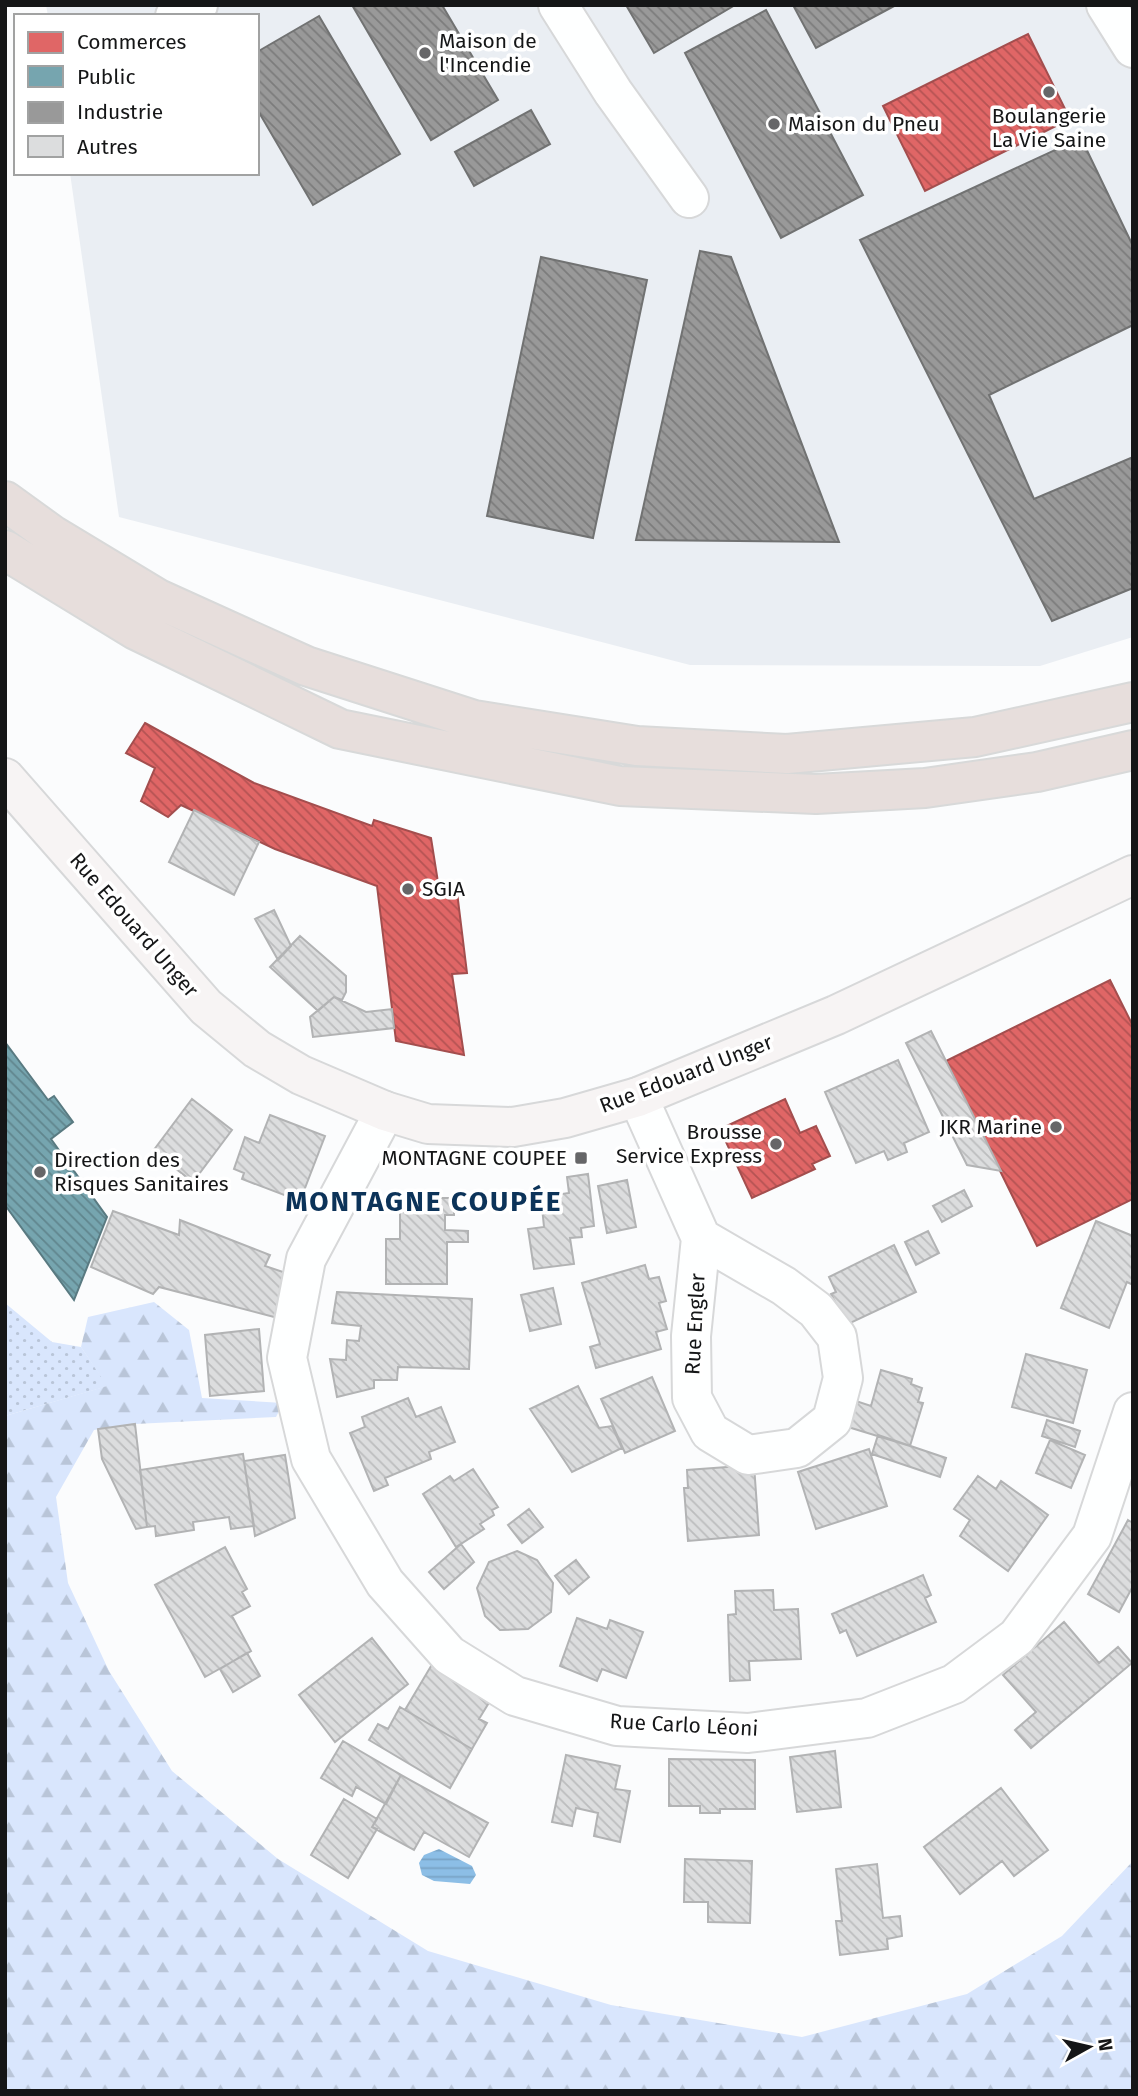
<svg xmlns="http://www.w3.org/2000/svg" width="1138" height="2096" viewBox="0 0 1138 2096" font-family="'Fira Sans',sans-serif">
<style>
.built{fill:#eaeef3}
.grass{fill:url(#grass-dots)}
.forest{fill:url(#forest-firs)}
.water{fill:url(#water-rules)}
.shops{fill:url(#shops-back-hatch);stroke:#a34e4e;stroke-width:2}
.public{fill:url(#public-back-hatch);stroke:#597a81;stroke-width:2}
.industry{fill:url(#industry-back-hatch);stroke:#717272;stroke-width:2}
.building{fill:url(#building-back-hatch);stroke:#b2b3b4;stroke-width:2}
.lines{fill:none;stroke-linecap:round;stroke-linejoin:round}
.street-casing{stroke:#d7d8d9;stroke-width:42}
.secondary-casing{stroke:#d7d8d9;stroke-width:42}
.highway-casing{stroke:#d8d9d9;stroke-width:42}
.street{stroke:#feffff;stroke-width:38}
.secondary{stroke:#f7f4f4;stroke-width:38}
.highway{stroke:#e7dedc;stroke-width:38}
.poi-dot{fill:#666668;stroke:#fff;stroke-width:2.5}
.labels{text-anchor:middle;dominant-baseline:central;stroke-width:7;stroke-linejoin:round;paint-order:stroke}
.poi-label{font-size:21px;fill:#151617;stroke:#fff;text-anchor:start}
.street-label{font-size:21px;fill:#151617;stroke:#fff}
.district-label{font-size:28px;font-weight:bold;letter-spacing:2px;fill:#0c3359;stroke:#fff}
</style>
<defs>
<pattern id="grass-dots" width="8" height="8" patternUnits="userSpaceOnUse" patternTransform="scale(1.75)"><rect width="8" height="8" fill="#d9e6fd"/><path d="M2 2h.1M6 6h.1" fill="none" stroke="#b9c5d8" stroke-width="1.8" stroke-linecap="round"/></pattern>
<pattern id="forest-firs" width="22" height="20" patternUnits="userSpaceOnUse" patternTransform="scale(1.75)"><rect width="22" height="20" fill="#d9e6fd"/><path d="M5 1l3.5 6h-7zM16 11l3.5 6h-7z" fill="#b9c5d8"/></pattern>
<pattern id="water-rules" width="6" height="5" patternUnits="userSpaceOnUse" patternTransform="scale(1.75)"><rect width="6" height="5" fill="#8cbee6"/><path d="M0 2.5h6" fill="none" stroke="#78a3c5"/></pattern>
<pattern id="shops-back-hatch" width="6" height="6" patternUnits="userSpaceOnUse" patternTransform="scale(1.75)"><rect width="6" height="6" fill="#e06666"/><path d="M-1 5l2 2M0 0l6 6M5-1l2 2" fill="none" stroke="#b45353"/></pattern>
<pattern id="public-back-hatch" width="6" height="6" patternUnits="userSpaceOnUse" patternTransform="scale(1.75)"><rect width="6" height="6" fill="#76a5af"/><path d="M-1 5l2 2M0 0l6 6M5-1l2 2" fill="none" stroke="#60858d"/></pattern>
<pattern id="industry-back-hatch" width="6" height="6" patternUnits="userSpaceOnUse" patternTransform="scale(1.75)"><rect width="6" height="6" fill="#999"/><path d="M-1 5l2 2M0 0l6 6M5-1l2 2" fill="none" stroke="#7c7c7c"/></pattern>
<pattern id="building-back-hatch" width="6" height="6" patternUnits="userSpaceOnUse" patternTransform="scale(1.75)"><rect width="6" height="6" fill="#dcddde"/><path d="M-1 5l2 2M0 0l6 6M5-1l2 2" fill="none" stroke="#bcbdbe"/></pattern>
</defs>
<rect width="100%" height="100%" fill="#fbfcfd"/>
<!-- built -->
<path class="built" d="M 46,5 L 1133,5 L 1133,637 L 1040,666 L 690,665 L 119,517 L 70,173 L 257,173 L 257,16 L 48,16 Z"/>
<!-- grass -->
<path class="grass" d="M 5,1303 L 52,1342 L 81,1347 L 108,1386 L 5,1416 Z"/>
<!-- forest -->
<path class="forest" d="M 154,1302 L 189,1330 L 202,1398 L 283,1403 L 276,1417 L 135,1424 L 94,1430 L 56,1497 L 68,1583 L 109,1671 L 172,1771 L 278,1859 L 428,1951 L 611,2005 L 802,2037 L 967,1994 L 1062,1936 L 1133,1861 L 1133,2091 L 5,2091 L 5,1416 L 107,1386 L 81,1347 L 88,1317 Z"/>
<!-- water -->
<path class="water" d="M 439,1849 L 472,1866 L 476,1875 L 470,1884 L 434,1881 L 422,1875 L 419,1863 L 424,1855 Z"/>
<!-- shops -->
<path class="shops" d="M 1028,34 L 1070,119 L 925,191 L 883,106 Z
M 145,723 L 254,783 L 372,826 L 374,820 L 431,838 L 440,895 L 457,892 L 467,973 L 452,974 L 464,1055 L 396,1041 L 377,886 L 275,849 L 181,805 L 168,817 L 141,801 L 155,768 L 126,753 Z
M 1110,980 L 1133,1026 L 1133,1199 L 1037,1246 L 946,1061 Z
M 785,1099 L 800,1133 L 816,1126 L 830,1156 L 812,1164 L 815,1169 L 752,1198 L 720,1129 Z"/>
<!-- public -->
<path class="public" d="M 5,1042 L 48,1100 L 54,1096 L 73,1122 L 51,1139 L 107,1217 L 74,1300 L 5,1205 Z"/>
<!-- industry -->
<path class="industry" d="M 352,5 L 442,5 L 498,100 L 431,140 Z
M 626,5 L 735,5 L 654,53 Z
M 793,5 L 896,5 L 816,48 Z
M 766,10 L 863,195 L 781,238 L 685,53 Z
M 319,16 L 400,154 L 313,205 L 257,109 L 257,52 Z
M 531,110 L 550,144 L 474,186 L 455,152 Z
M 1081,138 L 1133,246 L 1133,325 L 989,395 L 1034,499 L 1133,457 L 1133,588 L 1052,621 L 860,240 Z
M 700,251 L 731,257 L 839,542 L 636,540 Z
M 541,257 L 647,280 L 593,538 L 487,516 Z"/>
<!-- building -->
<path class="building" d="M 194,810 L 259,842 L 234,895 L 169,862 Z
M 274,910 L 291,946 L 278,960 L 255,919 Z
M 300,936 L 346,976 L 346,992 L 342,1000 L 334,997 L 318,1011 L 270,967 Z
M 334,997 L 366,1012 L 392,1009 L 394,1028 L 313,1037 L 310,1017 Z
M 931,1031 L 1001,1171 L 967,1165 L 906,1043 Z
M 898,1060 L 929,1132 L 904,1143 L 907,1152 L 888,1160 L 884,1151 L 856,1163 L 825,1092 Z
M 192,1099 L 232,1130 L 193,1182 L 153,1151 Z
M 270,1115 L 325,1136 L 300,1201 L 242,1179 L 244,1173 L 234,1169 L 245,1137 L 259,1143 Z
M 588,1174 L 594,1226 L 581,1228 L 582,1237 L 570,1238 L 574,1264 L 534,1269 L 528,1229 L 544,1227 L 541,1197 L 569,1193 L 567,1177 Z
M 627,1180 L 636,1227 L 607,1233 L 598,1186 Z
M 964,1190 L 972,1206 L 942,1222 L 933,1206 Z
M 400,1198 L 454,1198 L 454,1215 L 445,1215 L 445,1230 L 468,1231 L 468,1242 L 447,1242 L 447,1284 L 386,1284 L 386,1239 L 400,1239 Z
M 113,1211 L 179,1235 L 180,1220 L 270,1255 L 265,1266 L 292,1275 L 278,1318 L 159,1287 L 153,1294 L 91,1267 Z
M 1096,1221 L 1133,1236 L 1133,1285 L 1127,1282 L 1109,1328 L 1061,1308 Z
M 928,1231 L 939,1253 L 916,1265 L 905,1242 Z
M 894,1245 L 916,1292 L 846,1325 L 831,1294 L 836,1292 L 829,1277 Z
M 645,1265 L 649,1279 L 659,1277 L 666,1301 L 659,1303 L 667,1329 L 656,1332 L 661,1349 L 596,1368 L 590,1347 L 600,1344 L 582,1283 Z
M 553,1288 L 561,1324 L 530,1331 L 521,1295 Z
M 337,1292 L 472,1299 L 469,1369 L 398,1367 L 397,1380 L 374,1380 L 374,1388 L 337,1397 L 330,1359 L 346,1360 L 347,1340 L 359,1341 L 361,1326 L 332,1323 Z
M 259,1329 L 264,1391 L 210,1396 L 205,1335 Z
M 1026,1354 L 1087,1370 L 1073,1423 L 1012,1407 Z
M 881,1370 L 912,1379 L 911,1384 L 922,1388 L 918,1402 L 923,1403 L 910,1446 L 848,1427 L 853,1400 L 871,1406 Z
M 652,1377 L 675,1431 L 625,1453 L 601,1399 Z
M 578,1386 L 599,1428 L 612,1426 L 622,1448 L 572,1472 L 530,1409 Z
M 408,1398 L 416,1417 L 441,1407 L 455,1442 L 429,1452 L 431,1459 L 385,1478 L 388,1485 L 374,1491 L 350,1433 L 365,1427 L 362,1417 Z
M 1047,1420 L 1080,1431 L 1075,1447 L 1042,1436 Z
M 135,1424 L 147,1527 L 136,1529 L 102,1459 L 98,1429 Z
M 878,1435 L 946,1458 L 940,1477 L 872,1454 Z
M 1050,1440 L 1085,1455 L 1071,1488 L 1036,1473 Z
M 869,1449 L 887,1506 L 816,1529 L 798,1472 Z
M 243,1454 L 254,1526 L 231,1529 L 229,1517 L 193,1522 L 194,1530 L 156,1536 L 155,1526 L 147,1527 L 140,1470 Z
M 285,1455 L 295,1518 L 255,1536 L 244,1461 Z
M 754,1465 L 759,1535 L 688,1541 L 684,1488 L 688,1488 L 687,1470 Z
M 473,1469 L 498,1507 L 492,1510 L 494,1515 L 480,1524 L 484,1529 L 456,1547 L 423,1494 L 450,1476 L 454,1481 Z
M 978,1476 L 996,1489 L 1001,1481 L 1048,1515 L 1008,1571 L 960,1536 L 970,1520 L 954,1509 Z
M 529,1509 L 543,1527 L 522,1543 L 508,1525 Z
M 1128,1520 L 1133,1523 L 1133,1586 L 1119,1612 L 1088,1594 Z
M 461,1544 L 474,1562 L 444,1589 L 429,1572 Z
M 225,1547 L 247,1589 L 242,1592 L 250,1606 L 232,1616 L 251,1651 L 205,1677 L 155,1585 Z
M 517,1551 L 537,1560 L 553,1583 L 551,1612 L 528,1629 L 500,1630 L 485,1616 L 477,1588 L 489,1562 Z
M 576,1560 L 589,1577 L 569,1594 L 555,1576 Z
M 923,1575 L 931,1595 L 925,1598 L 936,1622 L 857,1656 L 846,1630 L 840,1633 L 832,1614 Z
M 773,1590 L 774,1610 L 798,1609 L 801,1659 L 749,1661 L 750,1680 L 730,1681 L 728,1615 L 736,1614 L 735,1591 Z
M 577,1618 L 607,1629 L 610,1620 L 643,1632 L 626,1678 L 602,1669 L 597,1681 L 560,1666 Z
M 1064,1622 L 1099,1663 L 1118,1647 L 1132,1663 L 1031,1748 L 1015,1730 L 1036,1712 L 1003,1675 Z
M 372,1638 L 408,1684 L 335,1742 L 299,1695 Z
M 247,1653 L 260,1676 L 233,1692 L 220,1669 Z
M 434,1661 L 493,1696 L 479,1719 L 487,1723 L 472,1749 L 405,1710 Z
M 400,1707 L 472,1749 L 450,1788 L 369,1740 L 378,1724 L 388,1729 Z
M 343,1741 L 401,1775 L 386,1804 L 356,1787 L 352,1796 L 321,1778 Z
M 835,1751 L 841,1807 L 797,1812 L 790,1757 Z
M 566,1755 L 620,1766 L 615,1789 L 630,1791 L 620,1842 L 594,1836 L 598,1813 L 576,1808 L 572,1826 L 552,1822 Z
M 669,1759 L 755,1760 L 755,1809 L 720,1809 L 720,1813 L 700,1813 L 700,1806 L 669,1806 Z
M 401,1775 L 488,1823 L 469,1857 L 424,1832 L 414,1850 L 372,1827 Z
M 1001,1788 L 1048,1850 L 1014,1876 L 1002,1861 L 960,1894 L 924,1847 Z
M 344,1799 L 377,1819 L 372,1827 L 377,1829 L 348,1878 L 311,1855 Z
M 685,1859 L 752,1861 L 750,1923 L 708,1922 L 708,1902 L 684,1902 Z
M 877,1864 L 883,1918 L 900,1916 L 902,1936 L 887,1939 L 888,1949 L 840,1955 L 836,1921 L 842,1921 L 836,1869 Z"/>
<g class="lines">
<!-- street casing -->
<g class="street-casing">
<path id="street" d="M 558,5 L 613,92 L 689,198
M 1106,5 L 1133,48
M 175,16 L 198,5
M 638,1097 L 701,1238 L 691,1336 L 692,1398 L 710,1432 L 748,1455 L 797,1448 L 832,1420 L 843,1378 L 837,1337 L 816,1310 L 784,1286 L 701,1238
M 385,1111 L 306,1259 L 287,1358 L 311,1459 L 385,1583 L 449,1655 L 515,1696 L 617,1726 L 748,1733 L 867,1718 L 954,1684 L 1017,1637 L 1092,1536 L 1133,1412"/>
</g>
<!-- secondary casing -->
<g class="secondary-casing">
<path id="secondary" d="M 5,778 L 206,1007 L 257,1049 L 301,1075 L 385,1111 L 428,1124 L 513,1127 L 565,1118 L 638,1097 L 836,1015 L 1133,875"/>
</g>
<!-- highway casing -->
<g class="highway-casing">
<path id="highway" d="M 5,501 L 52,535 L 158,599 L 306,666 L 474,720 L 637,746 L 787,754 L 975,737 L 1133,702
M 5,550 L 136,630 L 340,729 L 620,786 L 816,794 L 925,788 L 1037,772 L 1133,750"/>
</g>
<!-- street -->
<use href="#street" class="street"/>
<!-- secondary -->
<use href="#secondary" class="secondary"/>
<!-- highway -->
<use href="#highway" class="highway"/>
</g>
<!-- markers -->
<g class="poi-dot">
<circle cx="425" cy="53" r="7"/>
<circle cx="1049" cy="92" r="7"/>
<circle cx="774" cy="124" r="7"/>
<circle cx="408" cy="889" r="7"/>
<circle cx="1056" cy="1127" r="7"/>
<circle cx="776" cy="1144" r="7"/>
<rect x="574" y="1151" width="14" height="14" rx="3.5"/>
<circle cx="40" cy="1172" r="7"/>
</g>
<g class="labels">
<!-- poi labels -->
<g class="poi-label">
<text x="439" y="41">Maison de<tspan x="439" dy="24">l'Incendie</tspan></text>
<text x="1049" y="116" text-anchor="middle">Boulangerie<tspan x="1049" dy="24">La Vie Saine</tspan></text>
<text x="788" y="124">Maison du Pneu</text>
<text x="422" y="889">SGIA</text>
<text x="1042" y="1127" text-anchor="end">JKR Marine</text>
<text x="762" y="1132" text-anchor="end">Brousse<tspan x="762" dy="24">Service Express</tspan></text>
<text x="567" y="1158" text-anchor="end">MONTAGNE COUPEE</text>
<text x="54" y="1160">Direction des<tspan x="54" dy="24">Risques Sanitaires</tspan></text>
</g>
<!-- street labels -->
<g class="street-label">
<text transform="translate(134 925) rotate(49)">Rue Edouard Unger</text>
<text transform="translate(686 1074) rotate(-21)">Rue Edouard Unger</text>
<text transform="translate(695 1324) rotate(-87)">Rue Engler</text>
<text transform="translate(684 1725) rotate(3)">Rue Carlo Léoni</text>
</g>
<!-- district labels -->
<g class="district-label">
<text x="424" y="1201">MONTAGNE COUPÉE</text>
</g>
</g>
<!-- border -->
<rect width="1138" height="2096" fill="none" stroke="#151617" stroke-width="14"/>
<!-- legend -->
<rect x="14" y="14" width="245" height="161" fill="#ffffff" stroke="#a1a2a2" stroke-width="2"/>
<rect x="28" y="32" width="35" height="21" fill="#e06666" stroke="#a1a2a2" stroke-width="2"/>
<text x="77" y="49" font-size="21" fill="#151617">Commerces</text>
<rect x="28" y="66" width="35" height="21" fill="#76a5af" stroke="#a1a2a2" stroke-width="2"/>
<text x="77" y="84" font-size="21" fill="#151617">Public</text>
<rect x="28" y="102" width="35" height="21" fill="#999999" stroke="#a1a2a2" stroke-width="2"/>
<text x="77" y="119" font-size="21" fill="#151617">Industrie</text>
<rect x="28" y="136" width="35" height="21" fill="#dcddde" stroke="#a1a2a2" stroke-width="2"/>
<text x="77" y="154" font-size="21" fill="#151617">Autres</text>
<!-- north arrow -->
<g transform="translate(1089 2047) rotate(82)" stroke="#ffffff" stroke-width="5" paint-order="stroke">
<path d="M0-5L12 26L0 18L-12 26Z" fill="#151617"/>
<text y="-10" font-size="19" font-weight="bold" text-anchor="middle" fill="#151617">N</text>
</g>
</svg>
